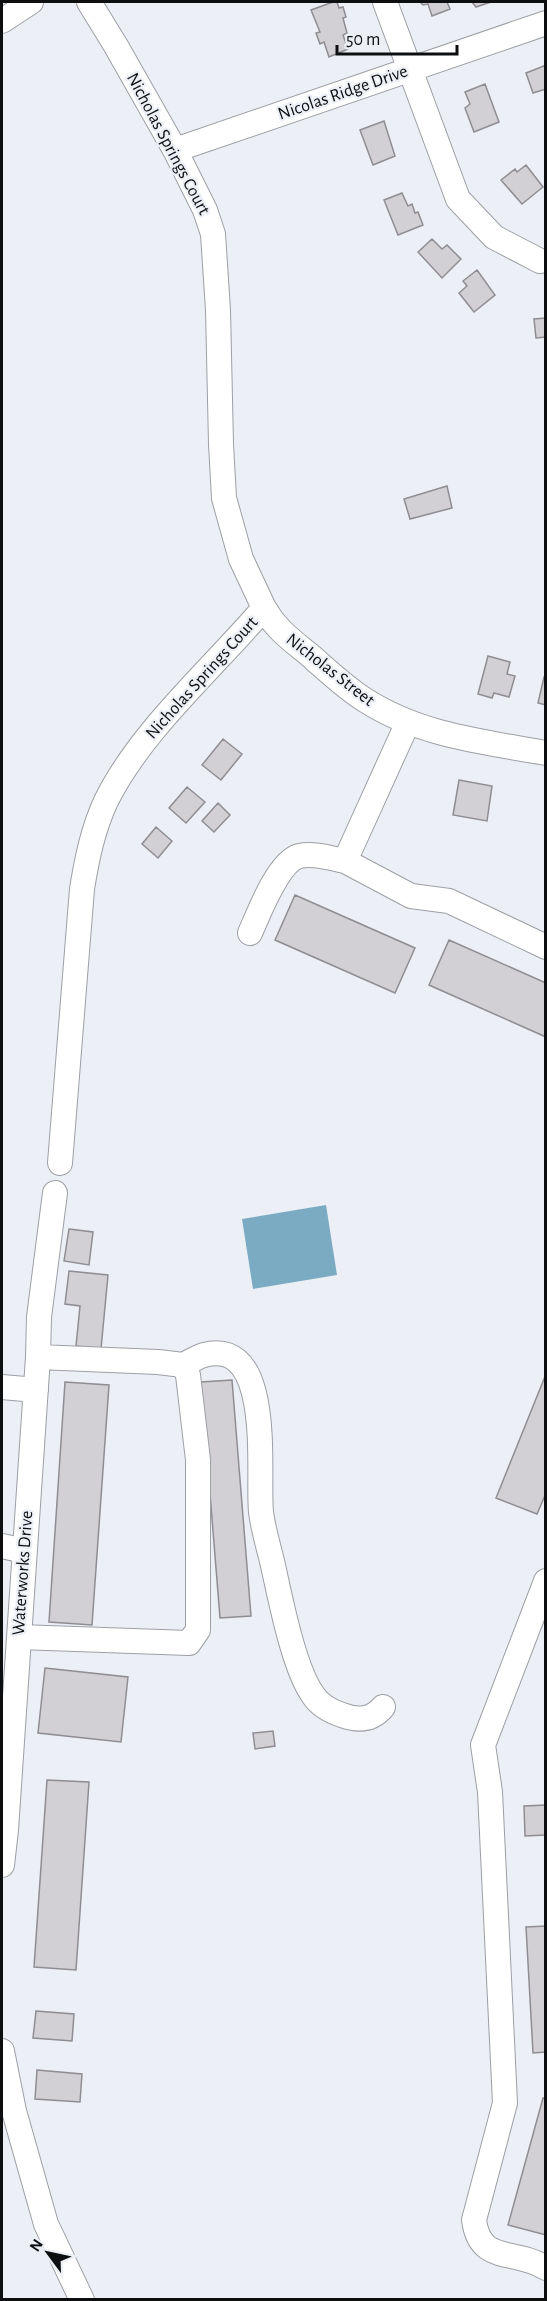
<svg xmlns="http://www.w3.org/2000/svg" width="547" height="2301" viewBox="0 0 547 2301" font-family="'Alegreya Sans',sans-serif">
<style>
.water{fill:#7aabc3}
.building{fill:#d2cfd5;stroke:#8f8d92;stroke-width:1.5}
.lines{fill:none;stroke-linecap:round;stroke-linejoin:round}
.minor-casing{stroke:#9c9fa4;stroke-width:26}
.minor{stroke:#fff;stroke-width:24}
.labels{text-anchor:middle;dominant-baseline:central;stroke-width:4.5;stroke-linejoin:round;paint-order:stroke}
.street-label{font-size:18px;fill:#0d0e10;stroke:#ecf0f6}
</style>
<rect width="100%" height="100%" fill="#ecf0f6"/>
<!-- water -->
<path class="water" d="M 326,1205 L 337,1275 L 253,1289 L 242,1219 Z"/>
<!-- building -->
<path class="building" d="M 333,2 L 337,2 L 339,8 L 343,7 L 346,17 L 343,18 L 347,33 L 343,35 L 348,49 L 329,57 L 324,42 L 320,44 L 316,33 L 320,32 L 311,10 Z
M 420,2 L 447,2 L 450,9 L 432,16 L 428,4 L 423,5 Z
M 472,2 L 491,2 L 476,7 Z
M 546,65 L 546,89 L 533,93 L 526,73 Z
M 485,84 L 499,122 L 474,132 L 465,108 L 470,104 L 465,92 Z
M 384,121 L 395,156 L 373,165 L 360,130 Z
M 526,165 L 543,187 L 522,204 L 501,180 L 515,169 L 517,172 Z
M 402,193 L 408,206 L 412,204 L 415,213 L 418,212 L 423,225 L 398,235 L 384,200 Z
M 432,239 L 442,249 L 447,245 L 461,259 L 442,278 L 418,252 Z
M 477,270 L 495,295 L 474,312 L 459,293 L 467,286 L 463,281 Z
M 546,318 L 546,337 L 536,338 L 534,319 Z
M 447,486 L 452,508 L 410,519 L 404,499 Z
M 488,656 L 510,662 L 507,674 L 515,676 L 509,697 L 494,693 L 492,698 L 478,694 Z
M 544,677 L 546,677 L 546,705 L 538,703 Z
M 223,739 L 242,754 L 221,780 L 202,765 Z
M 459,780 L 492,786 L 487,821 L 453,815 Z
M 187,787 L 205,802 L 186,823 L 169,808 Z
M 218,803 L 230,815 L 214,832 L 202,821 Z
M 156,827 L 172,841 L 158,858 L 142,844 Z
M 295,895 L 415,948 L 395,993 L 275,940 Z
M 449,940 L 546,983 L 546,1037 L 429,985 Z
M 69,1229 L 93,1232 L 89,1265 L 64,1261 Z
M 69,1271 L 108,1275 L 101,1349 L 76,1346 L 80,1306 L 65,1304 Z
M 546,1374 L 546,1493 L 537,1514 L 496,1498 Z
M 232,1380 L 251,1616 L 220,1618 L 201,1382 Z
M 65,1382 L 109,1385 L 92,1625 L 49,1622 Z
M 45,1668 L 128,1677 L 121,1742 L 38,1733 Z
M 273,1731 L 275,1746 L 255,1749 L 253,1733 Z
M 47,1780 L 89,1782 L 76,1970 L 34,1967 Z
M 546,1805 L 546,1835 L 525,1836 L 524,1806 Z
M 546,1926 L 546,2052 L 533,2053 L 526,1927 Z
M 36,2011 L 74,2014 L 72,2041 L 33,2038 Z
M 37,2070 L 82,2074 L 80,2102 L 35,2099 Z
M 543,2098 L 546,2099 L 546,2235 L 508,2225 Z"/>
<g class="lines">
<!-- minor casing -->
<g class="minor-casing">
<path id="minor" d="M 385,2 L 458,199 L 494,237 L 540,261
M 2,21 L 31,2
M 175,150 L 546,23
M 264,608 C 277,631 292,640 312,657 C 329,672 346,688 365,700 C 419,735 484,742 546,753
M 345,861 L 411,896 L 449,901 L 546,947
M 250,933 C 259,913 278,862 299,856 C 315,853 330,858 345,861 L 408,722
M 60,1163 L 82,889 C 87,858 93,829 106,801 C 141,730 213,668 264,608 L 241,559 L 224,498 L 221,444 L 218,310 L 213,234 L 205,210 L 175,150 L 116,46 L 89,2
M 183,1365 C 190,1362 197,1357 204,1355 C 275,1336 257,1475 261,1512 C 263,1528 268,1545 272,1561 C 280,1596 293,1667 313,1695 C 320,1706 330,1711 342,1715 C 358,1721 372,1720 383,1707
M 2,1387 L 36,1390
M 2,1546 L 24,1551
M 546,1581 L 483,1745 L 490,1792 L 505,2103 L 474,2220 C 480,2265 514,2248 546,2268
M 19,1637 L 189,1643 L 198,1630 L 198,1460 L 188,1375 L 183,1365 L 158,1362 L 38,1357
M 2,1865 L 6,1830 L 38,1357 L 39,1317 L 55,1193
M 2,2051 L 14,2111 L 46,2224 L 82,2300"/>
</g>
<!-- minor -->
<use href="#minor" class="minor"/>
</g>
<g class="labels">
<!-- street labels -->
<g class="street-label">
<text transform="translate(343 93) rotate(-19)">Nicolas Ridge Drive</text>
<text transform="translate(168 144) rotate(62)">Nicholas Springs Court</text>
<text transform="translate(330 670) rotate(38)">Nicholas Street</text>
<text transform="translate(202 678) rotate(-48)">Nicholas Springs Court</text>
<text transform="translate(23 1573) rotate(-86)">Waterworks Drive</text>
</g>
</g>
<!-- border -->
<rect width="547" height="2301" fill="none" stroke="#0d0e10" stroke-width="6"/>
<!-- north arrow -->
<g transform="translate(48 2253) rotate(303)" stroke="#ecf0f6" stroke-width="4.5" paint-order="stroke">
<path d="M0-4.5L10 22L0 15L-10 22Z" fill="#0d0e10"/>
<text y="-9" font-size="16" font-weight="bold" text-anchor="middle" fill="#0d0e10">N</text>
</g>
<!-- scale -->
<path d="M337 45v9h120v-9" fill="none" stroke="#0d0e10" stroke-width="3"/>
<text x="346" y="45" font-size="18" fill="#0d0e10" stroke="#ecf0f6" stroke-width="4.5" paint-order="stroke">50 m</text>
</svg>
